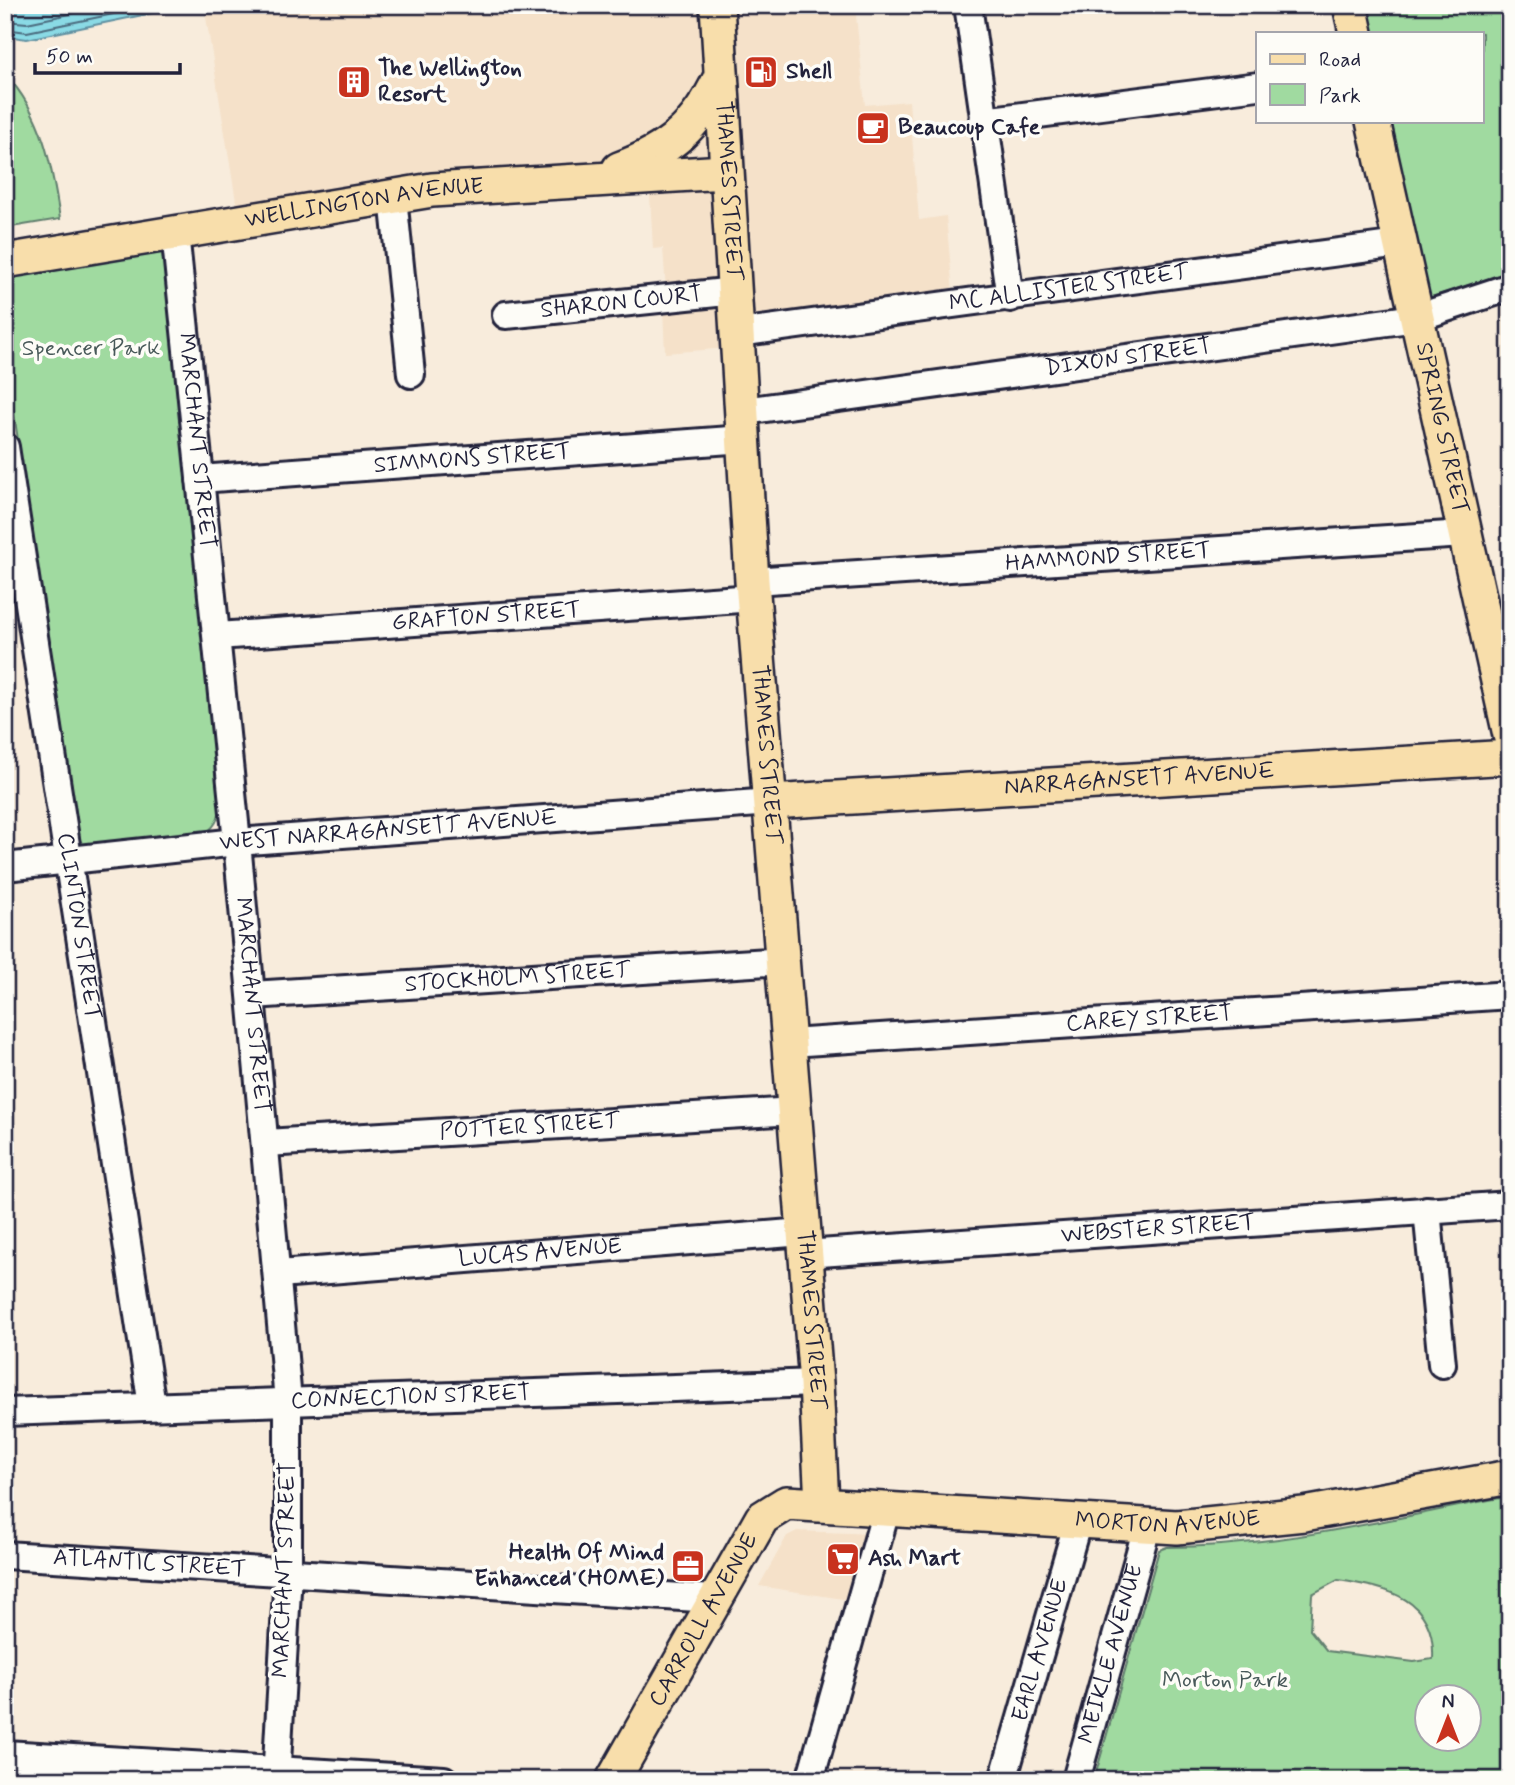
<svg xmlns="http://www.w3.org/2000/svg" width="1515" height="1785" viewBox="0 0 1515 1785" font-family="Mynerve,sans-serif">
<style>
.built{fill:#f5e1c9}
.green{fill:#a0daa0;stroke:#617e6e;stroke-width:2;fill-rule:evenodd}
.water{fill:#8adae5;stroke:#6090a1;stroke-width:2}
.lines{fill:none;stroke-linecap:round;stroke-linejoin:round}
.shore{stroke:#4c6c7f;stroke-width:2}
.minor-casing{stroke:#22223b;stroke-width:32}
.major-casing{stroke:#22223b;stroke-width:38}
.minor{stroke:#fdfcf7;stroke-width:26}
.major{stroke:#f8deab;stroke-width:33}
.labels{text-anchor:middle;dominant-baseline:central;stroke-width:7;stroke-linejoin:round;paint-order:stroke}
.poi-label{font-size:23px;font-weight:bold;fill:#22223b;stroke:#fdfcf7;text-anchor:start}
.street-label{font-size:23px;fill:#22223b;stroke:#fdfcf7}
.park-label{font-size:23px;fill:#485959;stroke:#fdfcf7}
</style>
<rect width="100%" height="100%" fill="#f8ecdc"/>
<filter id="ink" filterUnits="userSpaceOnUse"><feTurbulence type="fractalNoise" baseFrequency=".0143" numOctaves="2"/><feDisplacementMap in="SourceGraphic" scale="14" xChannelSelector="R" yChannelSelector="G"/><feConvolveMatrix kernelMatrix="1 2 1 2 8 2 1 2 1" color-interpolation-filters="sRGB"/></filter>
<g filter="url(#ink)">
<!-- built -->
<path class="built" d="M 204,5 L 855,5 L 865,105 L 909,101 L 919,220 L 946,216 L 953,293 L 729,348 L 665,353 L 663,310 L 666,291 L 663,248 L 653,249 L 650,195 L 457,204 L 387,212 L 242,238 Z
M 797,1531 L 876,1534 L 856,1601 L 759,1586 L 787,1536 Z"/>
<!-- green -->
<path class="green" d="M 1366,5 L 1510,5 L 1510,272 L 1429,298 L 1391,121 L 1482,121 L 1482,33 L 1372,33 Z
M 5,74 C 43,114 52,166 60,219 L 5,228 Z
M 167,250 L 221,792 C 220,808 221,824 205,833 L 84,846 L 80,840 L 5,356 L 5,277 Z
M 1510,1496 L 1510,1780 L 1094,1780 L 1159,1550 L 1167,1547 C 1282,1547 1397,1517 1510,1496 ZM 1338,1580 C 1388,1588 1436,1598 1433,1659 L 1414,1662 L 1327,1651 L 1310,1630 L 1312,1594 ZM 1428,1698 L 1470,1698 L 1470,1740 L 1428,1740 Z"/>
<!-- water -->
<path class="water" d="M 5,5 L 191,5 L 27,39 L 5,36 Z"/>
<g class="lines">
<!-- shore -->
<path class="shore" d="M 5,21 L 27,23 L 113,5
M 5,29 L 27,32 L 157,5"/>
<!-- minor casing -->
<g class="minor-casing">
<g id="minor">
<path d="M 968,5 L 1010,298"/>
<path d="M 983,121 L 1258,86"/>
<path d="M 393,197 L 411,374"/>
<path id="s1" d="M 175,232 L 237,842 L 288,1401 L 288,1573 L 276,1780"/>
<path id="s2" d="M 506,315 L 735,291"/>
<path id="s3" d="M 738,333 L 1399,244"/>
<path id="s4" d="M 744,411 L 1416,318 L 1510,287"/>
<path id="s5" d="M 5,447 L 152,1406"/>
<path id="s6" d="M 200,479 L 744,439"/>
<path id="s7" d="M 752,581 L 1464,534"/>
<path id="s8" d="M 217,636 L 754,598"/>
<path id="s9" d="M 5,867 L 237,842 L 771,802"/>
<path id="s10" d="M 252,995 L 784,961"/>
<path id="s11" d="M 790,1043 L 1510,995"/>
<path id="s12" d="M 266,1143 L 794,1111"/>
<path d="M 1427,1210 L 1442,1364"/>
<path id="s13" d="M 805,1254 L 1510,1205"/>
<path id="s14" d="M 279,1274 L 803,1232"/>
<path id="s15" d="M 5,1412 L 816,1383"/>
<path id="s16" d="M 5,1555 L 714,1599"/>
<path d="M 5,1754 L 444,1780"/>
<path d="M 810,1780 L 886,1511"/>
<path id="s17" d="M 1003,1780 L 1078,1521"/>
<path id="s18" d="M 1076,1780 L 1147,1527"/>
</g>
</g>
<!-- major casing -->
<g class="major-casing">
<g id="major">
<path id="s19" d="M 717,5 L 752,581 L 816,1383 L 822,1504"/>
<path d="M 1350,5 L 1356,33"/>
<path id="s20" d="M 1373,121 L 1510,735"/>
<path d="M 619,169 C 670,150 697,127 720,78"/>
<path id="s21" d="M 5,261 L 432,190 L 725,172"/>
<path id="s22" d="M 771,802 L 1510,757"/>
<path id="s23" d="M 613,1780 L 762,1518 L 786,1503 L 1177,1527 L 1304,1514 L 1510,1477"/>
</g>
</g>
<!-- minor -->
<use href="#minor" class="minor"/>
<!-- major -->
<use href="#major" class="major"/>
</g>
</g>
<!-- icons -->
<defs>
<g id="fuel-square" transform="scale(1.75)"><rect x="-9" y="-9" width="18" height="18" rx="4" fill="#c8321e" stroke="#fdfcf7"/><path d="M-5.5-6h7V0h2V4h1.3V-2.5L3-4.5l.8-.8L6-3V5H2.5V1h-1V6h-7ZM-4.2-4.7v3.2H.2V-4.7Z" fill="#fff"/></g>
<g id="building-square" transform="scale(1.75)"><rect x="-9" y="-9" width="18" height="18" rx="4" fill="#c8321e" stroke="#fdfcf7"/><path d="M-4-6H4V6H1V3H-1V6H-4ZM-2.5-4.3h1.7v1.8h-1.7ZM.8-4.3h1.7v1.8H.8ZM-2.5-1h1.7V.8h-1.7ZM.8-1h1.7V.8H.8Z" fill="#fff"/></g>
<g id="cafe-square" transform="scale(1.75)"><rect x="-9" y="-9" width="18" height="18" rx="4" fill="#c8321e" stroke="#fdfcf7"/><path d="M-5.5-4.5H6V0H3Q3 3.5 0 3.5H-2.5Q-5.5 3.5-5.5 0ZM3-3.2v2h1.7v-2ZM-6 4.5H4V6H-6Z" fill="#fff"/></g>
<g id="supermarket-square" transform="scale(1.75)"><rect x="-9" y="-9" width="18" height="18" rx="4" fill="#c8321e" stroke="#fdfcf7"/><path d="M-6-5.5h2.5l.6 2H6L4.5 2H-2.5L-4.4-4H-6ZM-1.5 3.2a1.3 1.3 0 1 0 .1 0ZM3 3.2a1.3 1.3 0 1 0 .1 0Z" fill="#fff"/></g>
<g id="office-square" transform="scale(1.75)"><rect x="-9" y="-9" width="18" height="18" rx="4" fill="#c8321e" stroke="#fdfcf7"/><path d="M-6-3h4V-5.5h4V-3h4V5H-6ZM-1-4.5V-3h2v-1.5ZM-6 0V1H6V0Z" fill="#fff"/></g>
</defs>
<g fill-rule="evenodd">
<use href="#fuel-square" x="761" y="72"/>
<use href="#building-square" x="354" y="82"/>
<use href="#cafe-square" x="873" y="128"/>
<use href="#supermarket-square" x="843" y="1559"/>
<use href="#office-square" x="688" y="1566"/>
</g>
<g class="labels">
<!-- poi labels -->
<g class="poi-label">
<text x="378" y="69">The Wellington<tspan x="378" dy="26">Resort</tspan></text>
<text x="786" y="72">Shell</text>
<text x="898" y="128">Beaucoup Cafe</text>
<text x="664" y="1553" text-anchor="end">Health Of Mind<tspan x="664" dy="26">Enhanced (HOME)</tspan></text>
<text x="868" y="1559">Ash Mart</text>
</g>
<!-- street labels -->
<g class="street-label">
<text stroke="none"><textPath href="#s19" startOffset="186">THAMES STREET</textPath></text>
<text stroke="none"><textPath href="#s21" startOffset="364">WELLINGTON AVENUE</textPath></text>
<text stroke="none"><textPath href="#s3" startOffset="334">MC ALLISTER STREET</textPath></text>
<text stroke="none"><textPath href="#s2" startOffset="116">SHARON COURT</textPath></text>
<text stroke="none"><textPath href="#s4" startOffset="388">DIXON STREET</textPath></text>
<text stroke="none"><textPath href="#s20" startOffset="315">SPRING STREET</textPath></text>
<text stroke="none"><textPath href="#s1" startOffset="210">MARCHANT STREET</textPath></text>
<text stroke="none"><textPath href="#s6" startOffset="273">SIMMONS STREET</textPath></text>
<text stroke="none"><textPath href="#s7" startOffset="357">HAMMOND STREET</textPath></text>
<text stroke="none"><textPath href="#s8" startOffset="270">GRAFTON STREET</textPath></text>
<text stroke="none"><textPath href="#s19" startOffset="751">THAMES STREET</textPath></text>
<text stroke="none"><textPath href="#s22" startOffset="369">NARRAGANSETT AVENUE</textPath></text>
<text stroke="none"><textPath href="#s9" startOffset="385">WEST NARRAGANSETT AVENUE</textPath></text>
<text stroke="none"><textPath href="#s5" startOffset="485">CLINTON STREET</textPath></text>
<text stroke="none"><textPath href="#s10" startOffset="266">STOCKHOLM STREET</textPath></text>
<text stroke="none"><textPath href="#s1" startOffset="777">MARCHANT STREET</textPath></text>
<text stroke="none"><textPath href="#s11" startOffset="360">CAREY STREET</textPath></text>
<text stroke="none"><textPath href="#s12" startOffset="264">POTTER STREET</textPath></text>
<text stroke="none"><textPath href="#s13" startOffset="354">WEBSTER STREET</textPath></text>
<text stroke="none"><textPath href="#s14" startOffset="262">LUCAS AVENUE</textPath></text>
<text stroke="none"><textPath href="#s19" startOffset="1318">THAMES STREET</textPath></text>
<text stroke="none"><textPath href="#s15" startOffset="406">CONNECTION STREET</textPath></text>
<text stroke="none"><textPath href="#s23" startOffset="712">MORTON AVENUE</textPath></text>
<text stroke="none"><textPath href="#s16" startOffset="145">ATLANTIC STREET</textPath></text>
<text transform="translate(285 1570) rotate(-88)">MARCHANT STREET</text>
<text stroke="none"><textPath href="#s23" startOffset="184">CARROLL AVENUE</textPath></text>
<text stroke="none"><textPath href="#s17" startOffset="135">EARL AVENUE</textPath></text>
<text stroke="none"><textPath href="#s18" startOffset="131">MEIKLE AVENUE</textPath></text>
</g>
<!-- park labels -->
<g class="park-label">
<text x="91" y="349">Spencer Park</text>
<text x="1225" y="1681">Morton Park</text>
</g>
</g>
<!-- margin -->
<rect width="1515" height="1785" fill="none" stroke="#fdfcf7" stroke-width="28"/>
<rect x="14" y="14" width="1487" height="1757" fill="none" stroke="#22223b" stroke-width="2.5" filter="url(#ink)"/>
<!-- legend -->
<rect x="1256" y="32" width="228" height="91" fill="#fdfcf7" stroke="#a5a5ac" stroke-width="2"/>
<rect x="1270" y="54" width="35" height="10" fill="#f8deab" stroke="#a5a5ac" stroke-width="2"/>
<text x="1319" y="66" font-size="21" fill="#22223b">Road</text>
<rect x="1270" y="84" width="35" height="21" fill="#a0daa0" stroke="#a5a5ac" stroke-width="2"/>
<text x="1319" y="102" font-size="21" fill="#22223b">Park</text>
<!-- north arrow -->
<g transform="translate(1448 1718)"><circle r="33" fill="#fdfcf7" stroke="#a5a5ac" stroke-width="2"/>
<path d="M0-5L12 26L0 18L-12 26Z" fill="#c8321e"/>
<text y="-10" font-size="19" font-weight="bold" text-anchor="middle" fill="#22223b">N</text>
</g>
<!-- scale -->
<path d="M35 63v10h145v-10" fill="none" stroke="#22223b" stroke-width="3.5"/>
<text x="46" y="63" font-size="21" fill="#22223b" stroke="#fdfcf7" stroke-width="5" paint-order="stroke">50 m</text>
</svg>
